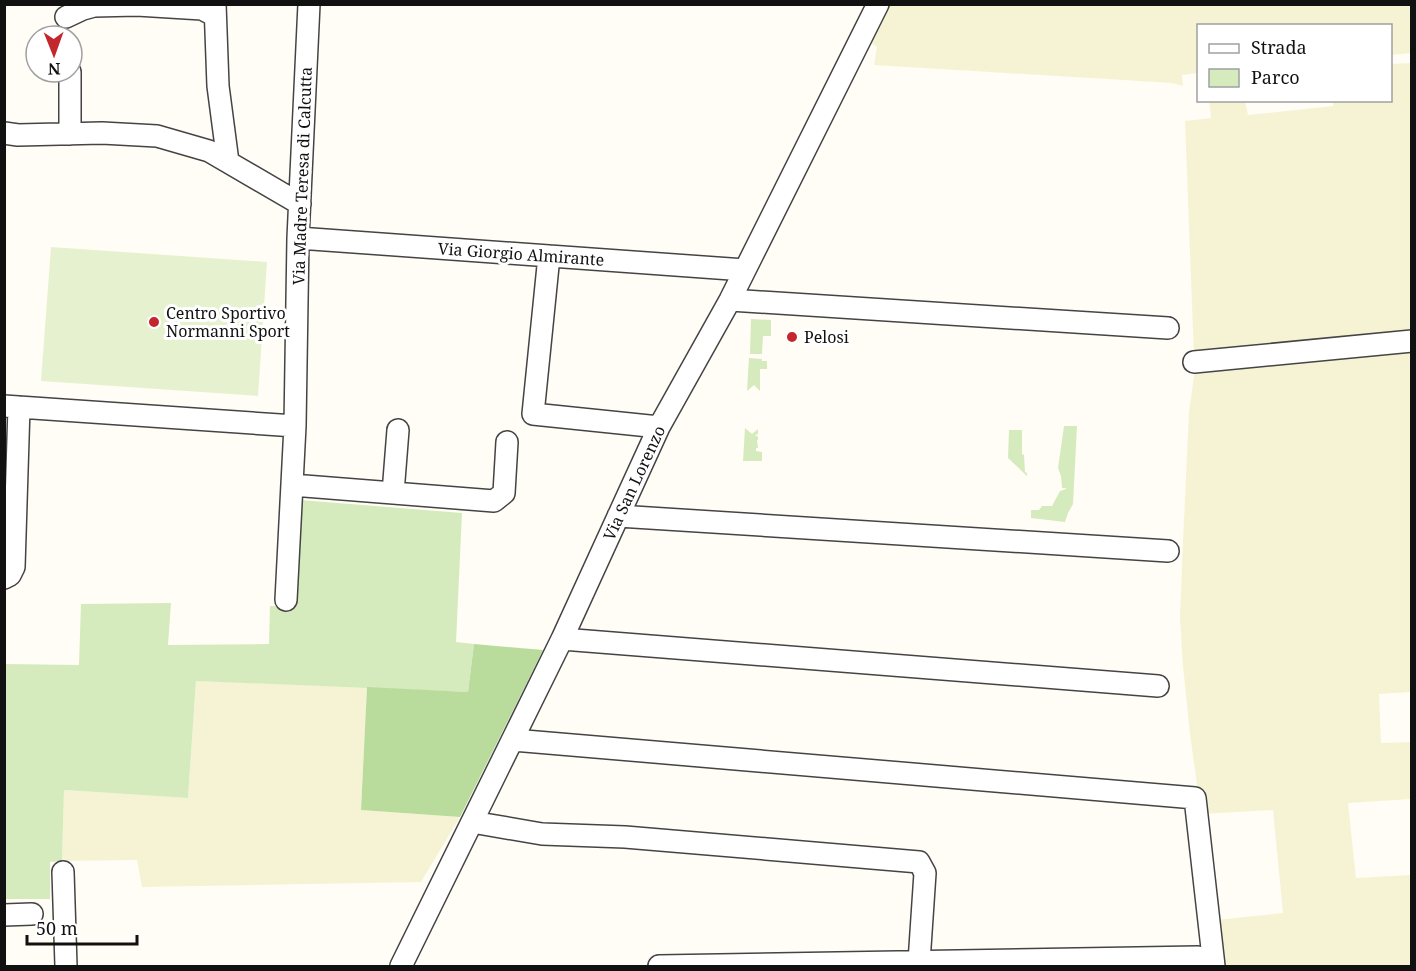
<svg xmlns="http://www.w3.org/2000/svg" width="1416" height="971" viewBox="0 0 1416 971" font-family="'Noto Serif',serif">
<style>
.farmland{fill:#f6f3d4}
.green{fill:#d5ebbd}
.forest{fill:#b9dc9c}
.pitch{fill:#e6f2cf}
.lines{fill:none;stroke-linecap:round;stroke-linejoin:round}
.minor-casing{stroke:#444;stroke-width:24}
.minor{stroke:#fff;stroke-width:21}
.poi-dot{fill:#c4262e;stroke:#fff;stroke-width:2}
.labels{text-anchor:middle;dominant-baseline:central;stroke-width:6;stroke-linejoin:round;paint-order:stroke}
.street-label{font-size:16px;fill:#111;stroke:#fff}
.poi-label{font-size:16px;fill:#111;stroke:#fff;text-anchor:start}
</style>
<rect width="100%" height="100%" fill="#fffdf5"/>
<!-- farmland -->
<path class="farmland" d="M 885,5 L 1411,5 L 1411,53 L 1391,55 L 1390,26 L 1198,26 L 1198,73 L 1182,75 L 1183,86 L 1172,83 L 874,65 L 877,47 L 867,40 Z
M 1411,63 L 1411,337 L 1194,358 L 1185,121 L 1211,118 L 1209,101 L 1245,101 L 1248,115 L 1333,106 L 1333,101 L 1390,100 L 1391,64 Z
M 1411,347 L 1411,692 L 1379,694 L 1381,743 L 1411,742 L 1411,799 L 1348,803 L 1356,878 L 1411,875 L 1411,966 L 1219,966 L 1216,920 L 1283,913 L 1273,810 L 1201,814 L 1190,734 L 1183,666 L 1180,618 L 1183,542 L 1189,412 L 1195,369 Z
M 196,681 L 367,687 L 361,810 L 460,817 L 421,882 L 142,887 L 137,860 L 62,861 L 64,790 L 188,798 Z"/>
<!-- green -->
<path class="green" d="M 751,319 L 771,320 L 771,336 L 763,336 L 762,354 L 750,354 Z
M 749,358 L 762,359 L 762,361 L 767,361 L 767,369 L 760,369 L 760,391 L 754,385 L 747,391 Z
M 1064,426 L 1077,426 L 1073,504 L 1068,513 L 1065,522 L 1031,518 L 1031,510 L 1039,510 L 1042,506 L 1052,506 L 1060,491 L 1066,489 L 1066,488 L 1062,488 L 1061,476 L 1058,468 Z
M 745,428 L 752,434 L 758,429 L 758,434 L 755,435 L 758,437 L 758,440 L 757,440 L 758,448 L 756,448 L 756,451 L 762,452 L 762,461 L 743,461 Z
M 1009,430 L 1022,430 L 1022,454 L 1024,455 L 1025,472 L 1027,473 L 1027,476 L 1008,458 Z
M 300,500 L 462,513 L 456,642 L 474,644 L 468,692 L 196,681 L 188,798 L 64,790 L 62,861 L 50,862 L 50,899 L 5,899 L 4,664 L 79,665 L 81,604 L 171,603 L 168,645 L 269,644 L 270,606 L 296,606 Z"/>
<!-- forest -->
<path class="forest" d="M 474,644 L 543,650 L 460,817 L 361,810 L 367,687 L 468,692 Z"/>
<!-- pitch -->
<path class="pitch" d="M 51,247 L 267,262 L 258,396 L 41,381 Z"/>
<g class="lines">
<!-- minor casing -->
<g class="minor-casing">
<path id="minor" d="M 215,4 L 218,86 L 228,162
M 66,17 L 83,9 L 94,6 L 137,5 L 202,9 L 214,15
M 4,133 L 18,135 L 102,133 L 157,136 L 209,151 L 300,204
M 70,134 L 70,72
M 298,238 L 745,270
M 549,256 L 533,414 L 659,427
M 730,300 L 1168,328
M 1194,362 L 1412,341
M 4,406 L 295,426
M 292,485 L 494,501 L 504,493 L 507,442
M 393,493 L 398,430
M 618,516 L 1168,551
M 4,578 L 10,575 L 14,567 L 19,407
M 286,600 L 295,426 L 298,238 L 309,4
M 562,639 L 1158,686
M 513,740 L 1195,798 L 1214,966
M 472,822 L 542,834 L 625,837 L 919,862 L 925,873 L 919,962
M 63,872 L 66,966
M 4,915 L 32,914
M 401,966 L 562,639 L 659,427 L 730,300 L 878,4
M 659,966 L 1198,957 L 1211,966"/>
</g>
<!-- minor -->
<use href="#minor" class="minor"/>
</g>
<!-- markers -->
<g class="poi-dot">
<circle cx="154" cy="322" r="6"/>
<circle cx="792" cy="337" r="6"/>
</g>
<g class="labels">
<!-- street labels -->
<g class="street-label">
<text transform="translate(302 176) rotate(-88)">Via Madre Teresa di Calcutta</text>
<text transform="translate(521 254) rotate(4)">Via Giorgio Almirante</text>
<text transform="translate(634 483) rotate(-65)">Via San Lorenzo</text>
</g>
<!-- poi labels -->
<g class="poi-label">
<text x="166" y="313">Centro Sportivo<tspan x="166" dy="18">Normanni Sport</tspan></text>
<text x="804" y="337">Pelosi</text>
</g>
</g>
<!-- border -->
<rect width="1416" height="971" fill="none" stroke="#111111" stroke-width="12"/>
<!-- legend -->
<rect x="1197" y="24" width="195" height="78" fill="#ffffff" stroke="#a0a0a0" stroke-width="1.5"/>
<rect x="1209" y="44" width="30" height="9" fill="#ffffff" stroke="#a0a0a0" stroke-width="1.5"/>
<text x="1251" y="54" font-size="18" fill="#111111">Strada</text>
<rect x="1209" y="69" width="30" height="18" fill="#d5ebbd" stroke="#a0a0a0" stroke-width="1.5"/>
<text x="1251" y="84" font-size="18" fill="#111111">Parco</text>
<!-- north arrow -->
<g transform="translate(54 54) rotate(179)"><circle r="28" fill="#ffffff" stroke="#a0a0a0" stroke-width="1.5"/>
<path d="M0-4.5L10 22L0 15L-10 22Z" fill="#c4262e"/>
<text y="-9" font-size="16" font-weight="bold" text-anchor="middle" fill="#111111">N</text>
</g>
<!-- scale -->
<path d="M27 935v9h110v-9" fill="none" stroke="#111111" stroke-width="3"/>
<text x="36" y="935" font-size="18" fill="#111111" stroke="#ffffff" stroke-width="4.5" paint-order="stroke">50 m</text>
</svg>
